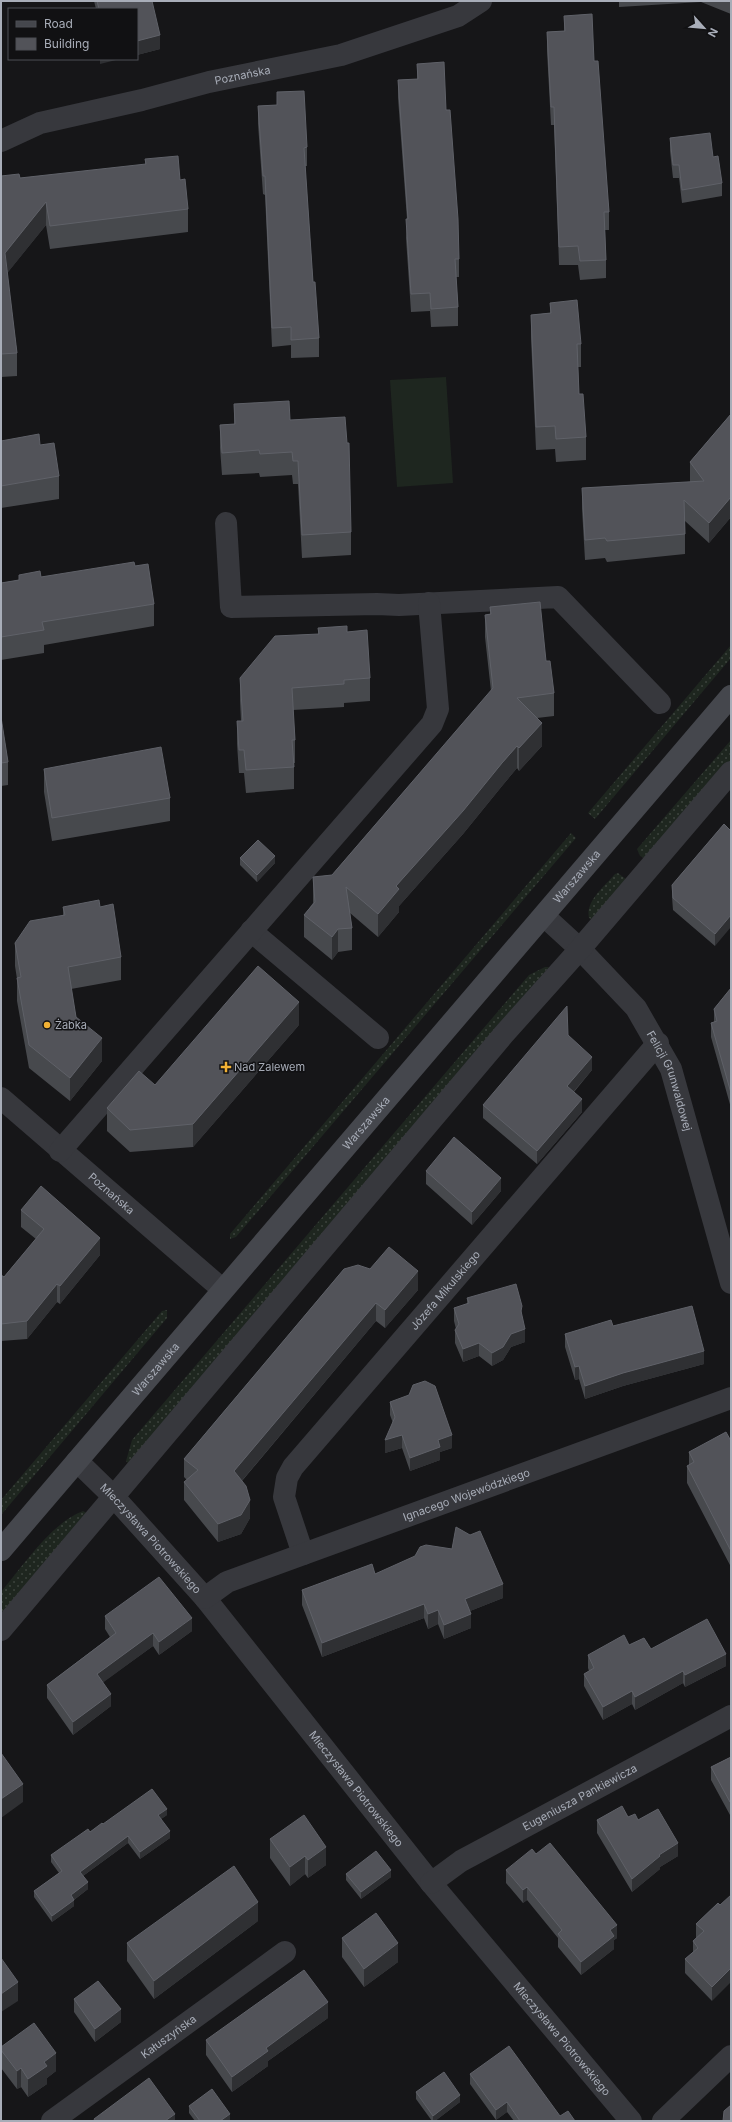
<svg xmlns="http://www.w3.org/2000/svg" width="732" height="2122" viewBox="0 0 732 2122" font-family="Inter,sans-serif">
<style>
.grass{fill:url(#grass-dots)}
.pitch{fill:#1e261f}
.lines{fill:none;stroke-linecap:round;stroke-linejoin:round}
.minor{stroke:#37383d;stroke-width:22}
.secondary{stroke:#45474d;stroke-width:22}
.wall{fill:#47494d}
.shaded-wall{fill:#2f3033}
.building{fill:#525359;stroke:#5f6168}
.poi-dot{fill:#f2b134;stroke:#111113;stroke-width:1.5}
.labels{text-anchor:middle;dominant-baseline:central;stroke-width:3;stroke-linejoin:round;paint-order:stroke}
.street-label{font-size:11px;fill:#a8adb8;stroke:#111113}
.poi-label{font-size:11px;fill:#a8adb8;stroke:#111113;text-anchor:start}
</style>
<defs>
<pattern id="grass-dots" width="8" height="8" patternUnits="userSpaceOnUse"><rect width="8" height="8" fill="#1e261f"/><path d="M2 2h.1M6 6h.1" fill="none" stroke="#3c433d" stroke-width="1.8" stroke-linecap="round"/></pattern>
</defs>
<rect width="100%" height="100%" fill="#161618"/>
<!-- grass -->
<path class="grass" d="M 731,645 L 731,658 L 595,819 L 588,813 Z
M 731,740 L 731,761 L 648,860 L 640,856 L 637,849 Z
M 571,833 L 576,838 L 236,1237 L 230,1239 L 230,1234 Z
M 618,873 L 627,880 L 596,921 L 589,918 C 585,901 605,886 615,874 Z
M 545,967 L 549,967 L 129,1464 L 126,1461 L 132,1440 L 529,975 Z
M 167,1310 L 167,1318 L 1,1515 L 1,1500 L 162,1311 Z
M 83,1511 L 87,1513 L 1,1618 L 1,1592 C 23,1566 51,1523 83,1511 Z"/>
<!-- pitch -->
<path class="pitch" d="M 446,377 L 453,483 L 397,487 L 390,380 Z"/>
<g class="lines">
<!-- minor -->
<g class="minor">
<path id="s1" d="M 1,141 L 40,123 L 142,100 L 209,82 L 341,55 L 458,16 L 481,1"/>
<path d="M 226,523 L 231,607 L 377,604 L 399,605 L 558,597 L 660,703"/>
<path id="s2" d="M 544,916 L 580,949 L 636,1008 L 671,1069 L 731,1283"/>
<path d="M 251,931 L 378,1038"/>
<path id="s3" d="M 1,1098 L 222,1289"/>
<path d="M 60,1151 L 432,724 L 438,709 L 429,603"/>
<path id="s4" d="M 77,1461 L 114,1497 L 205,1598 L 431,1883 L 631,2121"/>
<path id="s5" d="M 303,1554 L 284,1497 L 287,1478 L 293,1467 L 658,1043"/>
<path id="s6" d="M 205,1598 L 227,1582 L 731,1398"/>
<path d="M 1,1630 L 504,1034 L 580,949 L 731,772"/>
<path id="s7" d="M 431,1883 L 461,1861 L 731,1716"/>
<path id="s8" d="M 52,2121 L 285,1952"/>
<path d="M 663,2121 L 731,2056"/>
</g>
<!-- secondary -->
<path class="secondary" id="s9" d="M 1,1550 L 731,696"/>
</g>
<!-- wall -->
<path class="wall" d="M 94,1 L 152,1 L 160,49 L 137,55 L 137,9 L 96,9 Z
M 619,1 L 731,1 L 731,14 L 701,2 L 619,7 Z
M 564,16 L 594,61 L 609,212 L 609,230 L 605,230 L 606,260 L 606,278 L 580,280 L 578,265 L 559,265 L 554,125 L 551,125 L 547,51 L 547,32 L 564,31 Z
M 417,64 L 446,110 L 459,259 L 459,277 L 456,277 L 458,307 L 458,326 L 431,327 L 430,311 L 411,312 L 406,238 L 407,219 L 398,98 L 398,80 L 417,79 Z
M 277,92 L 307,147 L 307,166 L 305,166 L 313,282 L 319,338 L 319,357 L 291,358 L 291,345 L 272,347 L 265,195 L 263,194 L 258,124 L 258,106 L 277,105 Z
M 670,138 L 722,183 L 722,196 L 682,203 L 679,178 L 673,178 L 670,151 Z
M 145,159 L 180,180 L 188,209 L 188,232 L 50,249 L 46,225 L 7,273 L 17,353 L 17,376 L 1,377 L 1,176 L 20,178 L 145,165 Z
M 550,303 L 581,344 L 581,367 L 578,367 L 579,394 L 586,437 L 586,460 L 556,462 L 555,449 L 536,450 L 531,338 L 531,315 L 550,313 Z
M 234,404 L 290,420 L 351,532 L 351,555 L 302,558 L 298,484 L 293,484 L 292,475 L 260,477 L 259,473 L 222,475 L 220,448 L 220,425 L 234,424 Z
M 731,414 L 731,517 L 709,543 L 685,521 L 685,554 L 607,562 L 605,558 L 585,560 L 582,509 L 582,488 L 690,482 L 690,462 Z
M 1,441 L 40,445 L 59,476 L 59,499 L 1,508 Z
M 135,566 L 154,604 L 154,626 L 44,645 L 44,653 L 1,660 L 1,583 L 19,580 L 19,575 L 41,577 Z
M 490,607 L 546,661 L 554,693 L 554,716 L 537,718 L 542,746 L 519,771 L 517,768 L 502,786 L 463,834 L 399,906 L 399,912 L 378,937 L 350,913 L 352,928 L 352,950 L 338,952 L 332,960 L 304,937 L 304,915 L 313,903 L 313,877 L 332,875 L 491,691 L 485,637 L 485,615 L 490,614 Z
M 318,628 L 347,632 L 370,678 L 370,701 L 344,703 L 344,707 L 293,710 L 295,740 L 295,763 L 294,763 L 294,789 L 246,793 L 244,773 L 239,773 L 237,744 L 237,721 L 241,721 L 240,701 L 240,678 L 318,634 Z
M 1,717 L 8,762 L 8,785 L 1,786 Z
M 44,769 L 170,798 L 170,821 L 52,841 L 44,792 Z
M 724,824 L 715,946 L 673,910 L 672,897 L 672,885 Z
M 240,858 L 275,863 L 257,882 L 240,865 Z
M 63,907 L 100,907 L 121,957 L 121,980 L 71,989 L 76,1017 L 102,1061 L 70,1101 L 29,1068 L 17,1001 L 17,979 L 15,966 L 15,943 L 63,915 Z
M 731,988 L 731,1108 L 711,1037 L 711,1023 L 714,1022 L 714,1009 Z
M 299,1025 L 193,1147 L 130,1152 L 107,1131 L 107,1108 L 155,1085 Z
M 568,1035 L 592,1070 L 574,1092 L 582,1112 L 537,1164 L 483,1118 L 483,1105 Z
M 426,1171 L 501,1191 L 472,1225 L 426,1184 Z
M 21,1210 L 100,1255 L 60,1304 L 57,1302 L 27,1339 L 1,1341 L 1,1275 L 4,1277 L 36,1239 L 21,1227 Z
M 344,1269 L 418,1290 L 385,1328 L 376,1321 L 242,1481 L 250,1518 L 241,1534 L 218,1542 L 184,1500 L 184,1482 L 187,1480 L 184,1477 L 184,1459 Z
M 467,1298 L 522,1318 L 525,1342 L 511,1347 L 503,1360 L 492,1366 L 479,1356 L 463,1362 L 455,1343 L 455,1330 L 456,1329 L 454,1321 L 454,1308 L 467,1304 Z
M 613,1326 L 704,1364 L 623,1386 L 585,1399 L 579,1379 L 575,1380 L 565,1347 L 565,1334 Z
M 390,1402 L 452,1448 L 440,1452 L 440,1460 L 410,1471 L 402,1448 L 385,1453 L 393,1423 L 390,1415 Z
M 731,1441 L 731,1567 L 687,1483 L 687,1466 L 689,1465 L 689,1452 Z
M 375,1574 L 503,1598 L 470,1611 L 471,1628 L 444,1639 L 438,1624 L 428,1629 L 424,1618 L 322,1657 L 302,1605 L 302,1590 Z
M 105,1616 L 192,1631 L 159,1655 L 153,1646 L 103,1682 L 111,1706 L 73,1735 L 47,1698 L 47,1685 L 110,1637 L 105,1629 Z
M 629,1645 L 651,1649 L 726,1666 L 685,1687 L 683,1683 L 635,1710 L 632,1704 L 603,1720 L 584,1686 L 584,1674 L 589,1671 L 588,1668 L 588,1655 Z
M 731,1757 L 731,1814 L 730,1815 L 711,1780 L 711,1767 Z
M 167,1815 L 161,1819 L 170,1838 L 140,1859 L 128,1843 L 83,1876 L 88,1889 L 74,1900 L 74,1906 L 52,1922 L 34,1897 L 34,1891 L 59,1873 L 51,1862 L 51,1855 L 103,1824 Z
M 628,1817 L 638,1820 L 678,1856 L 660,1867 L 660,1869 L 632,1892 L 597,1833 L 597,1820 Z
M 270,1839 L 326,1865 L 308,1878 L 305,1874 L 290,1886 L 270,1858 Z
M 536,1854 L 617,1938 L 614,1940 L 614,1949 L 581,1975 L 558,1947 L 558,1938 L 527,1900 L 523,1903 L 506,1883 L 506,1870 Z
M 346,1874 L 391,1877 L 361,1899 L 346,1880 Z
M 718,1903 L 712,2001 L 685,1973 L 685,1959 L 693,1952 L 693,1941 L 696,1938 L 696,1924 Z
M 258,1921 L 154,1999 L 127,1961 L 127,1943 Z
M 342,1938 L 398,1962 L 364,1987 L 342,1957 Z
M 74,1999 L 121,2022 L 95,2042 L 74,2012 Z
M 328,2018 L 268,2061 L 268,2066 L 232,2092 L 206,2055 L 206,2040 Z
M 1,2047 L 56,2071 L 47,2078 L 47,2084 L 28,2097 L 21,2087 L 17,2089 L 1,2068 Z
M 470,2074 L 560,2116 L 575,2121 L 514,2121 L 507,2112 L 496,2120 L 470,2084 Z
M 416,2092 L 460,2102 L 435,2121 L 432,2121 L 416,2099 Z
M 189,2106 L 230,2120 L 229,2121 L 195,2121 L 189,2113 Z"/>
<!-- shaded-wall -->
<path class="shaded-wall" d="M 160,35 L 160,49 L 137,55 L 137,41 Z
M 100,59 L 120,59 L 100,64 Z
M 46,202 L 46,225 L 5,276 L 5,253 Z
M 731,497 L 731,517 L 709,543 L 709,523 Z
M 542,723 L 542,746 L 519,771 L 519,748 Z
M 517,746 L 517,768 L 502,786 L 463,834 L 399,906 L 399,912 L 378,937 L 378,914 L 396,886 Z
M 275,856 L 275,863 L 257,882 L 257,875 Z
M 731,915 L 731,927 L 715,946 L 715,934 Z
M 338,929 L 338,952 L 332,960 L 332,937 Z
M 299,1002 L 299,1025 L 193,1147 L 193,1124 Z
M 102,1038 L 102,1061 L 70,1101 L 70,1078 Z
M 592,1057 L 592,1070 L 567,1099 L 567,1086 Z
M 582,1099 L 582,1112 L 537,1164 L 537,1151 Z
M 501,1178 L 501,1191 L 472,1225 L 472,1212 Z
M 100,1238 L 100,1255 L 60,1304 L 60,1286 Z
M 418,1271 L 418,1290 L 385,1328 L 385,1310 Z
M 57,1284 L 57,1302 L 27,1339 L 27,1321 Z
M 376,1303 L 376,1321 L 234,1490 L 234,1471 Z
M 522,1306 L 522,1319 L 521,1311 Z
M 525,1329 L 525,1342 L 511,1347 L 503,1360 L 492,1366 L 492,1353 L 511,1334 Z
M 479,1343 L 479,1356 L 463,1362 L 463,1349 Z
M 704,1351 L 704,1364 L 623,1386 L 585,1399 L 585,1386 L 623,1373 Z
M 579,1366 L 579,1379 L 575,1380 L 575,1367 Z
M 402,1435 L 402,1448 L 385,1453 L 385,1440 Z
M 452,1435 L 452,1448 L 440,1452 L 440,1460 L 410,1471 L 410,1458 L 438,1440 Z
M 250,1500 L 250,1518 L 241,1534 L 218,1542 L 218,1524 Z
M 503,1584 L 503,1598 L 465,1613 L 465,1599 Z
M 424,1604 L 424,1618 L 322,1657 L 322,1643 Z
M 438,1610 L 438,1624 L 428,1629 L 428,1614 Z
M 471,1614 L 471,1628 L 444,1639 L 444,1625 Z
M 192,1618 L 192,1631 L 159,1655 L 159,1642 Z
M 153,1633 L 153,1646 L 97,1687 L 97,1674 Z
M 726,1654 L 726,1666 L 685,1687 L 685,1675 Z
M 683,1671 L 683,1683 L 635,1710 L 635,1697 Z
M 632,1691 L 632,1704 L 603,1720 L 603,1707 Z
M 111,1694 L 111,1706 L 73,1735 L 73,1722 Z
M 23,1784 L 23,1802 L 1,1818 L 1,1799 Z
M 731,1801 L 731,1814 L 730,1815 L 730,1802 Z
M 167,1809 L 167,1815 L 158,1821 L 158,1815 Z
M 170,1831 L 170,1838 L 140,1859 L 140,1852 Z
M 128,1836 L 128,1843 L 80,1878 L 80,1872 Z
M 678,1843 L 678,1856 L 660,1867 L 660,1869 L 632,1892 L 632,1879 L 659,1855 Z
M 326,1847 L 326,1865 L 308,1878 L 308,1860 Z
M 305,1856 L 305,1874 L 290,1886 L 290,1867 Z
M 391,1870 L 391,1877 L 361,1899 L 361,1892 Z
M 88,1882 L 88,1889 L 71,1902 L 71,1895 Z
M 527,1887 L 527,1900 L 523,1903 L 523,1890 Z
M 74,1900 L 74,1906 L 52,1922 L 52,1916 Z
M 258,1902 L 258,1921 L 154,1999 L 154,1981 Z
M 617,1925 L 617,1938 L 614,1940 L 614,1949 L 581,1975 L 581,1962 L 610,1930 Z
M 398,1943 L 398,1962 L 364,1987 L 364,1969 Z
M 731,1961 L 731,1982 L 712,2001 L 712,1987 Z
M 18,1982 L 18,2001 L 1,2012 L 1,1994 Z
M 328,2002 L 328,2018 L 268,2061 L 268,2066 L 232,2092 L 232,2077 L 266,2048 Z
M 121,2009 L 121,2022 L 95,2042 L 95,2029 Z
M 56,2053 L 56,2071 L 47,2078 L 47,2084 L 28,2097 L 28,2079 L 44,2062 Z
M 21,2068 L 21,2087 L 17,2089 L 17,2071 Z
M 460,2095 L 460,2102 L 435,2121 L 433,2121 L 433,2116 Z
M 507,2102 L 507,2112 L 496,2120 L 496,2110 Z
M 175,2114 L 175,2121 L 165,2121 Z
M 230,2114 L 230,2120 L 229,2121 L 220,2121 Z"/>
<!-- building -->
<path class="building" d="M 97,1 L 152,1 L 160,35 L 137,41 L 137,9 L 99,9 Z
M 592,14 L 594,61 L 598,61 L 609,212 L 604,212 L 606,260 L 580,261 L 578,246 L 559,247 L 554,107 L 551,107 L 547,32 L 565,31 L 564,16 Z
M 444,62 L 446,110 L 450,110 L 458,219 L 459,259 L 455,259 L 458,307 L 431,309 L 430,293 L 411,294 L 406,219 L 408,219 L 398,80 L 418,79 L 417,64 Z
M 304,91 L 307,147 L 304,148 L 313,282 L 315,282 L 319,338 L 291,340 L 291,327 L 272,328 L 265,176 L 263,176 L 258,106 L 277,105 L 277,92 Z
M 710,133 L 713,157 L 718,156 L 722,183 L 682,190 L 679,165 L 673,165 L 670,138 Z
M 178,156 L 180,180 L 185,179 L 188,209 L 50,226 L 46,202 L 5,253 L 17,353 L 1,354 L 1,176 L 19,174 L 20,178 L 146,164 L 145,159 Z
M 577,300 L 581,344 L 577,344 L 579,394 L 583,394 L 586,437 L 556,439 L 555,426 L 536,427 L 531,315 L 551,313 L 550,303 Z
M 289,401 L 290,420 L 345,417 L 347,443 L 349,443 L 351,532 L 302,535 L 298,461 L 293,461 L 292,452 L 260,454 L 259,450 L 222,453 L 220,425 L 235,424 L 234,404 Z
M 731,414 L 731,497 L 709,523 L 684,500 L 685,534 L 607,541 L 605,538 L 585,540 L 582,488 L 704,481 L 690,462 Z
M 39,434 L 40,445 L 54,443 L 59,476 L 1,486 L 1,441 Z
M 134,562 L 135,566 L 148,564 L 154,604 L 42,622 L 44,630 L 1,637 L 1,583 L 19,580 L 19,575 L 40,571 L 41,577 Z
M 540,602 L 546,661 L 550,661 L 554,693 L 517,698 L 542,723 L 519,748 L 517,746 L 502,763 L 463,811 L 396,886 L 399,889 L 378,914 L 346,887 L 352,928 L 338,929 L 332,937 L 304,915 L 315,902 L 313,877 L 332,875 L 493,688 L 485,615 L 491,614 L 490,607 Z
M 347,626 L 347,632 L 367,630 L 370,678 L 344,680 L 344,684 L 292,688 L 295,740 L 292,740 L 294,767 L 246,770 L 244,750 L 239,750 L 237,721 L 243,721 L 240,678 L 275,636 L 319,634 L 318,628 Z
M 1,717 L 8,762 L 1,763 Z
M 161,747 L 170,798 L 52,818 L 44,769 Z
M 724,824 L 731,831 L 731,915 L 715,934 L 673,898 L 672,885 Z
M 258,840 L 275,856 L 257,875 L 240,858 Z
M 99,900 L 100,907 L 113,904 L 121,957 L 68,967 L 76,1017 L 102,1038 L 70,1078 L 29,1045 L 17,978 L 21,977 L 15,943 L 30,921 L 65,915 L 63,907 Z
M 258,966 L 299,1002 L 193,1124 L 130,1130 L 107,1108 L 139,1071 L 155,1085 Z
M 731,988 L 731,1093 L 711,1023 L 717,1021 L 714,1009 Z
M 567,1006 L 568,1035 L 592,1057 L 567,1086 L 582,1099 L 537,1151 L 483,1105 Z
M 454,1137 L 501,1178 L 472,1212 L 426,1171 Z
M 41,1186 L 100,1238 L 60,1286 L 57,1284 L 27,1321 L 1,1324 L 1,1275 L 4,1277 L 44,1229 L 21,1210 Z
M 389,1247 L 418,1271 L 385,1310 L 376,1303 L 234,1471 L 246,1486 L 250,1500 L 241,1515 L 218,1524 L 184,1482 L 198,1470 L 184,1459 L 344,1269 L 358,1265 L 370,1269 Z
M 516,1284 L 522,1306 L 521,1311 L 525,1329 L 511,1334 L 503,1347 L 492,1353 L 479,1343 L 463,1349 L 455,1330 L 459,1324 L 454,1308 L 469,1303 L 467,1298 Z
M 692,1306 L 704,1351 L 623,1373 L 585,1386 L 579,1366 L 575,1367 L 565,1334 L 611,1320 L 613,1326 Z
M 425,1381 L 435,1386 L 452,1435 L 438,1440 L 440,1447 L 410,1458 L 402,1435 L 385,1440 L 395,1417 L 390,1402 L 409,1395 L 413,1385 Z
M 726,1432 L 731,1441 L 731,1551 L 687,1466 L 694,1462 L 689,1452 Z
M 456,1527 L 470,1535 L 480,1531 L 503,1584 L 465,1599 L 471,1614 L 444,1625 L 438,1610 L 428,1614 L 424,1604 L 322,1643 L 302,1590 L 372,1564 L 375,1574 L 415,1556 L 420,1547 L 426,1545 L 452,1549 Z
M 159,1577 L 192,1618 L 159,1642 L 153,1633 L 97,1674 L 111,1694 L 73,1722 L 47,1685 L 116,1633 L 105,1616 Z
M 707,1619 L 726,1654 L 685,1675 L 683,1671 L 635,1697 L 632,1691 L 603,1707 L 584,1674 L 594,1668 L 588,1655 L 624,1635 L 629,1645 L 644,1638 L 651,1649 Z
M 1,1753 L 23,1784 L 1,1799 Z
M 731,1757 L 731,1801 L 730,1802 L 711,1767 Z
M 152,1789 L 167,1809 L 158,1815 L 170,1831 L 140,1852 L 128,1836 L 80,1872 L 88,1882 L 71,1895 L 74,1900 L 52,1916 L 34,1891 L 62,1871 L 51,1855 L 88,1829 L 90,1832 L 102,1823 L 103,1824 Z
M 622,1806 L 628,1817 L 635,1814 L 638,1820 L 658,1809 L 678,1843 L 659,1855 L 660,1856 L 632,1879 L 597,1820 Z
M 304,1815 L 326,1847 L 308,1860 L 305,1856 L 290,1867 L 270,1839 Z
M 550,1843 L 617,1925 L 610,1930 L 614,1936 L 581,1962 L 558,1934 L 562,1930 L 527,1887 L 523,1890 L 506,1870 L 532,1849 L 536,1854 Z
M 376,1851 L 391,1870 L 361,1892 L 346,1874 Z
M 234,1866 L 258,1902 L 154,1981 L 127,1943 Z
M 731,1895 L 731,1968 L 712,1987 L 685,1959 L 698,1948 L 693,1941 L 704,1931 L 696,1924 L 718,1903 L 720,1905 Z
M 376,1913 L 398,1943 L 364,1969 L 342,1938 Z
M 1,1958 L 18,1982 L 1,1994 Z
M 304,1970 L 328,2002 L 266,2048 L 268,2051 L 232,2077 L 206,2040 Z
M 98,1981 L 121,2009 L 95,2029 L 74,1999 Z
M 34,2023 L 56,2053 L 44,2062 L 47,2066 L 28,2079 L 21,2068 L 17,2071 L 1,2050 L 1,2047 Z
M 509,2046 L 560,2116 L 568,2111 L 575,2121 L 520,2121 L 507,2102 L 496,2110 L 470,2074 Z
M 444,2072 L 460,2095 L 433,2116 L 416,2092 Z
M 149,2078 L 175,2114 L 165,2121 L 95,2121 L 94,2119 Z
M 212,2089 L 230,2114 L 220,2121 L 200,2121 L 189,2106 Z
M 731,2105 L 731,2121 L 723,2121 L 724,2111 Z"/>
<!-- markers -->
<g class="poi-dot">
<circle cx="47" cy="1025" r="4"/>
<path d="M224 1061h4v4h4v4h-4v4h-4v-4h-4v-4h4z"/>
</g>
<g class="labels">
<!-- street labels -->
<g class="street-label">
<text stroke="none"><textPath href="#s1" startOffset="251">Poznańska</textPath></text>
<text stroke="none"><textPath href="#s9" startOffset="886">Warszawska</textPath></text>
<text stroke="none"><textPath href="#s2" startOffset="211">Felicji Grunwaldowej</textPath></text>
<text stroke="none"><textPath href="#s9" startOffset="562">Warszawska</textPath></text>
<text stroke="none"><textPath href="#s3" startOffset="146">Poznańska</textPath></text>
<text stroke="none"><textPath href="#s5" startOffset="325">Józefa Mikulskiego</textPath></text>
<text stroke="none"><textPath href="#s9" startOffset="238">Warszawska</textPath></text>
<text stroke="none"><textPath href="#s6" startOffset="282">Ignacego Wojewódzkiego</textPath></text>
<text stroke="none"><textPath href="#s4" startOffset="107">Mieczysława Piotrowskiego</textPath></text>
<text stroke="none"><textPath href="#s4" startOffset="431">Mieczysława Piotrowskiego</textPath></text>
<text stroke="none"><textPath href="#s7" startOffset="172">Eugeniusza Pankiewicza</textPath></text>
<text stroke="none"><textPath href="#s8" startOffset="144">Kałuszyńska</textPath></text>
<text stroke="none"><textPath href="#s4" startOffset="755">Mieczysława Piotrowskiego</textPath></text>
</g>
<!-- poi labels -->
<g class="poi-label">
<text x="55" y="1025">Żabka</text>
<text x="234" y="1067">Nad Zalewem</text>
</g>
</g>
<!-- border -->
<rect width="732" height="2122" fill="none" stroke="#a8adb8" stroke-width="4"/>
<!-- legend -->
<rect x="8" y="8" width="130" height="52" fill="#111113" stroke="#4d4f55"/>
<rect x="16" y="21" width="20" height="6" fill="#45474d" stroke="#4d4f55"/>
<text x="44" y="28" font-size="12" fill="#a8adb8">Road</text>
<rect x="16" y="38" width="20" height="12" fill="#525359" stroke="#4d4f55"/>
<text x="44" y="48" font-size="12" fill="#a8adb8">Building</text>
<!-- north arrow -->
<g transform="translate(704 28) rotate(117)" stroke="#111113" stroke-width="3" paint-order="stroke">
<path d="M0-3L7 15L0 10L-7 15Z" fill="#a8adb8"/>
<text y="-6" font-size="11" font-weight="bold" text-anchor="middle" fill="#a8adb8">N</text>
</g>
</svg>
